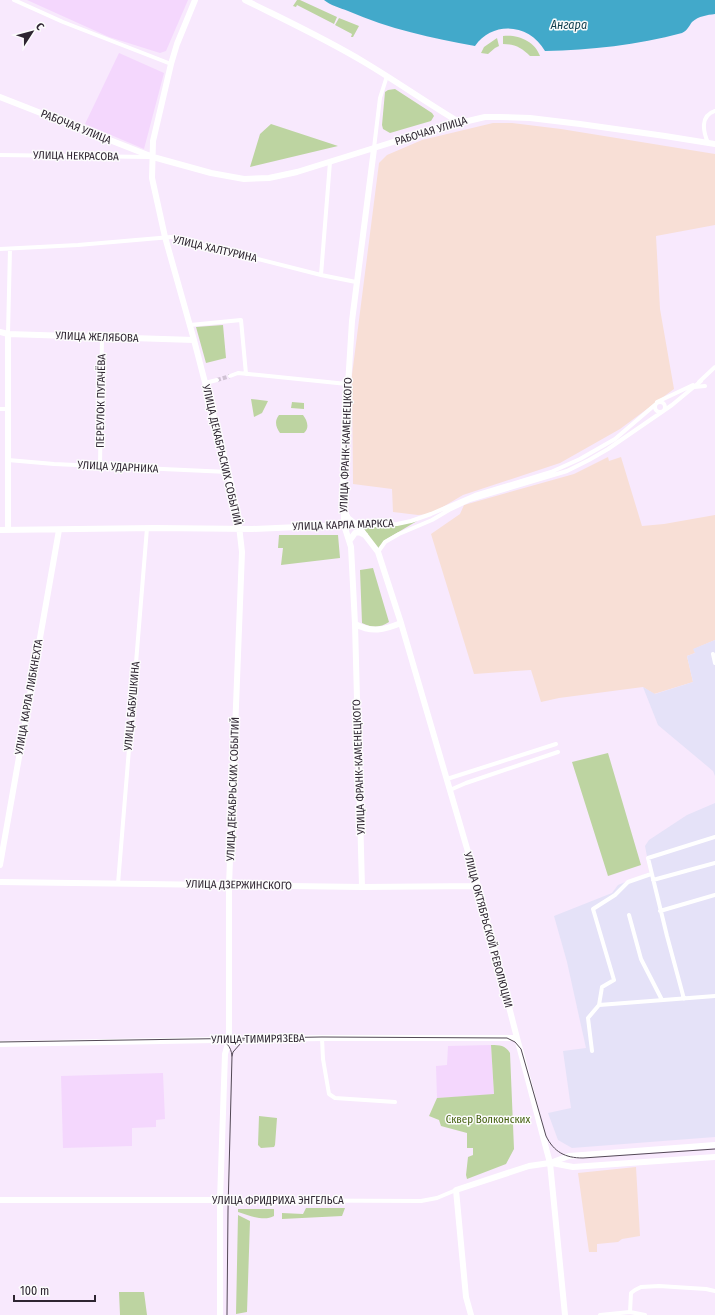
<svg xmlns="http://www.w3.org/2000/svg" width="715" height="1315" viewBox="0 0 715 1315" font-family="'Fira Sans Condensed',sans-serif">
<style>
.commercial{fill:#f8dfd6}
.industrial{fill:#e5e2f8}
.built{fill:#f4d7fd}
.green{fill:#bdd4a1}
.water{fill:#42a9ca}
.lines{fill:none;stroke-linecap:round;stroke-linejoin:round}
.street-tunnel{stroke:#d0c2d4;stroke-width:4;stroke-dasharray:4 2;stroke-linecap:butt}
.street{stroke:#fff;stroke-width:4}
.secondary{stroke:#fff;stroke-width:6}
.tram{stroke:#534956;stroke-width:1}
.labels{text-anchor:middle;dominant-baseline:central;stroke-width:3;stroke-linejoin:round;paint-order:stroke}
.street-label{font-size:11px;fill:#2e2531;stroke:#fcfcfc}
.park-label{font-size:11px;fill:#466111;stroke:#fcfcfc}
.water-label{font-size:12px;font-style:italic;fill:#13404f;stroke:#fcfcfc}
</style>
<rect width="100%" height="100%" fill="#f8e9fd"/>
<!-- commercial -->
<path class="commercial" d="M 493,123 L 512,123 L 561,129 L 715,154 L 715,225 L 656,236 L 660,309 L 674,389 L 620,429 L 560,463 L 463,495 L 431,514 L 418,515 L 393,512 L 392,489 L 353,484 L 352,375 L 379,163 L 387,155 L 422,140 Z
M 608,457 L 609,461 L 621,457 L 642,526 L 664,524 L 715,515 L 715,640 L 694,649 L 695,653 L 687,656 L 693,682 L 654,694 L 643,687 L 559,698 L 541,702 L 531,670 L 474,674 L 431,534 L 460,514 L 464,505 L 574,474 Z
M 636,1167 L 640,1236 L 622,1239 L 618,1242 L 597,1244 L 597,1252 L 589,1252 L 578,1173 Z"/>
<!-- industrial -->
<path class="industrial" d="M 715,640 L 715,776 L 713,771 L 658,725 L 643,687 L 655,694 L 693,682 L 687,656 L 695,653 L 693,649 Z
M 715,803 L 715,1137 L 572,1148 L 558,1140 L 548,1113 L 571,1108 L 563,1051 L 586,1048 L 567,962 L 554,916 L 612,893 L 618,885 L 650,872 L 645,846 L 649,840 L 687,815 Z"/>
<!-- built -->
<path class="built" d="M 27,0 L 188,0 L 166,51 L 160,53 L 109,37 Z
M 119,53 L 164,73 L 144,149 L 85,124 Z
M 491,1045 L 494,1095 L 437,1098 L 436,1066 L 447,1065 L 448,1046 Z
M 163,1073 L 165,1119 L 156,1120 L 156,1127 L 132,1128 L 132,1146 L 63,1148 L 61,1076 Z"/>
<!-- green -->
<path class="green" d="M 297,0 L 300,0 L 337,17 L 334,24 L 297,5 L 296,7 L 293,6 Z
M 339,18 L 359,26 L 353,37 L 351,37 L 352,34 L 335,25 Z
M 503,36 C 517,34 535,41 540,56 L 530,56 C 522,48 515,44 503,44 Z
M 497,38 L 499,46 L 495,48 L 488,54 L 481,53 L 484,47 Z
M 395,89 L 432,113 L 434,116 L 431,121 L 390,133 L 383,129 L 382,125 L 385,92 L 388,90 Z
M 271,124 L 338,146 L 250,167 L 260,134 Z
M 223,325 L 226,358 L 206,363 L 196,327 Z
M 251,399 L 268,401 L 262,413 L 254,417 Z
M 292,402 L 304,403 L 304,409 L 291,408 Z
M 279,415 L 303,415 C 307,420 310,428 304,433 L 280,433 C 276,428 274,421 279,415 Z
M 417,521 L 385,540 L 378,549 L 363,528 L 403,524 Z
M 279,535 L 338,535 L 340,558 L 281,565 L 283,548 L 278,548 Z
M 373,568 L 389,622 C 380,628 372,628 362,623 L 360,570 Z
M 608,753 L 641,865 L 608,876 L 572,762 Z
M 491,1045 C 500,1045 505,1045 510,1053 L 514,1149 L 506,1164 L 467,1179 L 466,1175 L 468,1157 L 473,1155 L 473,1148 L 467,1148 L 467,1133 L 441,1126 L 439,1120 L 429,1116 L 437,1098 L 494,1094 Z
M 259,1116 L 277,1118 L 275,1145 L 274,1147 L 261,1148 L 258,1145 Z
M 306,1208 L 345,1208 L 342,1216 L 282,1219 L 282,1213 L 303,1214 Z
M 238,1209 L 274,1209 L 274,1216 C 264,1222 248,1215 238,1212 Z
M 238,1215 L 250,1221 L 247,1312 L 236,1314 Z
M 119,1292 L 144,1292 L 147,1315 L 120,1315 Z"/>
<!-- water -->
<path class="water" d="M 324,0 L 715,0 L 715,14 C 707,15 699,16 692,22 C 689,26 687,31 682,33 C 637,45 591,50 545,51 C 530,24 493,20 475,46 C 432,38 389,29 348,11 C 340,8 330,5 324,0 Z"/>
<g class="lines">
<!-- street-tunnel -->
<path class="street-tunnel" d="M 217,380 L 230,376"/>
<!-- street -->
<path class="street" d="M 14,0 L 63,22 L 171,64
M 708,143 C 703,131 700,116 715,111
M 374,148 L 380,98 L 387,76
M 0,155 L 150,157
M 0,249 L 78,245 L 171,237 L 321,275 L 356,282
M 321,275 L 330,162
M 190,325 L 241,320 L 246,374
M 8,334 L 10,249
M 230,376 L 238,373 L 347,384
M 699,382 L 715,367
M 205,383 L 217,380
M 694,387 L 705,386
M655 407a5 5 0 1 1 10 0a5 5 0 1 1-10 0Z
M 657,402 L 693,385
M 0,409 L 8,409
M 8,460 L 54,464 L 228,472
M 100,466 L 102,336
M 358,526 L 397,524 L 411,521 L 431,514 L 475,495 L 551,472 L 580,459 L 615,439 L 656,404
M 378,552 L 385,542 L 399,534 L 432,520 L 449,510 L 470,500 L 567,471 L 589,460 L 608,449 L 672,405 L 701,381
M 713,654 L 715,663
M 447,779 L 556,744
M 450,790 L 466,783 L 558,752
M 653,880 L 715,863
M 118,884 L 147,528
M 660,911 L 715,895
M 629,915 L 641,959 L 662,1000
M 684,999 L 667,936 L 648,858 L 715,837
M 599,1005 L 602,987 L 614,980 L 593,909 L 615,895 L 628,882 L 651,874
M 322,1038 L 323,1059 L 329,1094 L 335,1098 L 395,1102
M 592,1051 L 588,1018 L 599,1005 L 715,996
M 220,1200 L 421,1201 L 437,1198 L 456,1190
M 630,1312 L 631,1293 L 635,1290 L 641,1287 L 659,1286 L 706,1289 L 715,1291
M 600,1315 L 630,1312 L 645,1315"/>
<!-- secondary -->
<path class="secondary" d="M 195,0 L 177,44 L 171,64 L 153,141 L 152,178 L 165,237 L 194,340 L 230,479 L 238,517 L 242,552 L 229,885 L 229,1040 L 225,1054 L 220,1200 L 220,1315
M 245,0 C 285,20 326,39 364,62 C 396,81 427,103 459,122
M 0,97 L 153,157 L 211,173 L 244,179 L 269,178 L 297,172 L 438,128 L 485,117 L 499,117 L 530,118 L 580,124 L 665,136 L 715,144
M 0,332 L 8,334 L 194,340
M 8,334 L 8,530
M 344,510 L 348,518 L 358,526 L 378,552 L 401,623 L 478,886 L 517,1038 L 550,1163 L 565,1315
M 0,530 L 155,528 L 252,529 L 344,525 L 358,526
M 350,540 L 355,533 L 359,532 L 365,535
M 355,624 C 372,633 384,630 401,623
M 0,865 L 59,530
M 0,882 L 362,887 L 478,886
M 362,887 L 355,624 L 351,547 L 344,525 L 343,466 L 352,321 L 374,149
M 0,1044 L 322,1038 L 517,1038
M 552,1163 L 573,1167 L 715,1157
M 0,1200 L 220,1200
M 471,1315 L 466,1297 L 456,1190 L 529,1166 L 550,1163 L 569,1156 L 715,1145"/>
<!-- tram -->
<path class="tram" d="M 217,1039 C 226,1041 231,1046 232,1056 L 228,1210 L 227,1315
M 0,1042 L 322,1037 L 507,1038 L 515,1042 L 521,1049 L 546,1136 C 554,1152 565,1158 583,1158 L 715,1149
M 232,1056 L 233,1052 L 241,1043 L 241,1041 L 239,1040 L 244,1040"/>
</g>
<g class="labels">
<!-- street labels -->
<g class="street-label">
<text transform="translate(76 127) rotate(22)">РАБОЧАЯ УЛИЦА</text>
<text transform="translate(431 131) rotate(-17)">РАБОЧАЯ УЛИЦА</text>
<text transform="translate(76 156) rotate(1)">УЛИЦА НЕКРАСОВА</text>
<text transform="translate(215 249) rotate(13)">УЛИЦА ХАЛТУРИНА</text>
<text transform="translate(97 337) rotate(2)">УЛИЦА ЖЕЛЯБОВА</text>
<text transform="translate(101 401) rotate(-89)">ПЕРЕУЛОК ПУГАЧЁВА</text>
<text transform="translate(346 445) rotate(-88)">УЛИЦА ФРАНК-КАМЕНЕЦКОГО</text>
<text transform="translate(222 455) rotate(77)">УЛИЦА ДЕКАБРЬСКИХ СОБЫТИЙ</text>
<text transform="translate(118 467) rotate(3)">УЛИЦА УДАРНИКА</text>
<text transform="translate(343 525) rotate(-2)">УЛИЦА КАРЛА МАРКСА</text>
<text transform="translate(29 697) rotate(-80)">УЛИЦА КАРЛА ЛИБКНЕХТА</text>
<text transform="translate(132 706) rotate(-85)">УЛИЦА БАБУШКИНА</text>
<text transform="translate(359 767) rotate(-92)">УЛИЦА ФРАНК-КАМЕНЕЦКОГО</text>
<text transform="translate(233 789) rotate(-88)">УЛИЦА ДЕКАБРЬСКИХ СОБЫТИЙ</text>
<text transform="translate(239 885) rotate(1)">УЛИЦА ДЗЕРЖИНСКОГО</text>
<text transform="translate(488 930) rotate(75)">УЛИЦА ОКТЯБРЬСКОЙ РЕВОЛЮЦИИ</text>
<text transform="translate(258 1039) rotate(-1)">УЛИЦА ТИМИРЯЗЕВА</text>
<text x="278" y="1200">УЛИЦА ФРИДРИХА ЭНГЕЛЬСА</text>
</g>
<!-- park labels -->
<g class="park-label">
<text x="488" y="1119">Сквер Волконских</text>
</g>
<!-- water labels -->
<g class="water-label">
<text x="569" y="25">Ангара</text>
</g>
</g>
<!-- north arrow -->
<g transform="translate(32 32) rotate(54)" stroke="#fcfcfc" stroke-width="3" paint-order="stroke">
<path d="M0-3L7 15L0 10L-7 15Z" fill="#2e2531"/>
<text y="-6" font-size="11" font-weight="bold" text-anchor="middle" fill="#2e2531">С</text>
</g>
<!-- scale -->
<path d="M14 1295v6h81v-6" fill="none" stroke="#2e2531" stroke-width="2"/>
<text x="20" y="1295" font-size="12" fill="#2e2531" stroke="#fcfcfc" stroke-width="3" paint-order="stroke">100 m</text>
</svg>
